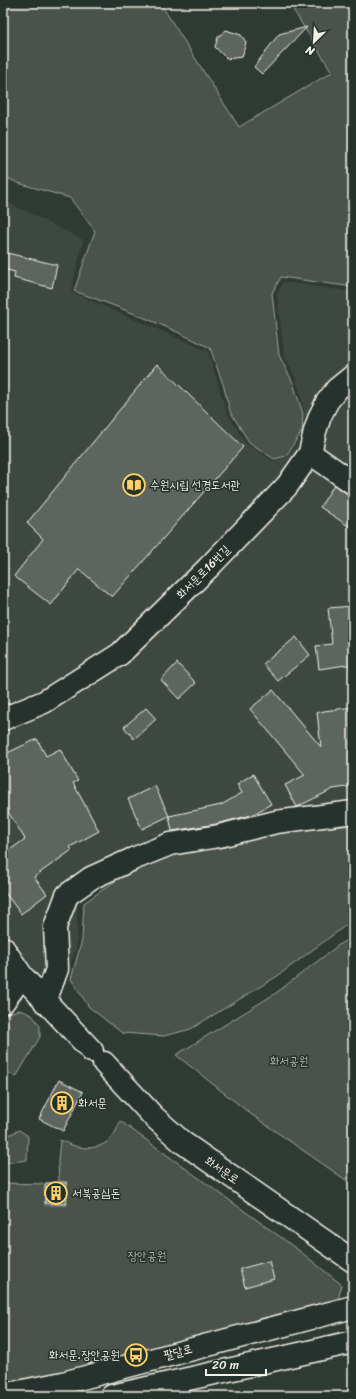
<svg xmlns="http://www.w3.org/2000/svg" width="356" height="1399" viewBox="0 0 356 1399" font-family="Sriracha,'Poor Story',sans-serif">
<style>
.built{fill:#3c4841}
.green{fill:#48524c;stroke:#9ea29a}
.building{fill:#5c655e;stroke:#f4f1e8}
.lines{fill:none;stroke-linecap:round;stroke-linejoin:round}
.minor-casing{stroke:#f4f1e8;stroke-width:25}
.major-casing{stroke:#f4f1e8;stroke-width:25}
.minor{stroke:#26332d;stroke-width:22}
.major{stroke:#26332d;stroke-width:22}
.labels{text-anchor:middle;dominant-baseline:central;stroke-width:3;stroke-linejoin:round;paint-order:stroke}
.poi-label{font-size:12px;fill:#f4f1e8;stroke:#26332d;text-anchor:start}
.street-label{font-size:12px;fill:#f4f1e8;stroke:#26332d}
.park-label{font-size:12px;fill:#b8b9b1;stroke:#26332d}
</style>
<rect width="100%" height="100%" fill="#2e3b34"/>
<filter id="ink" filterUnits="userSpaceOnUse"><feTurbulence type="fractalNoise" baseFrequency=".025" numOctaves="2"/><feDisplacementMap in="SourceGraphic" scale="8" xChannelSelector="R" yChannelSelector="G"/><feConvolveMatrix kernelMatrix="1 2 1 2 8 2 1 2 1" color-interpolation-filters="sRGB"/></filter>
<g filter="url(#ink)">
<!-- built -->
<path class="built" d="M 3,200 L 83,240 L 71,292 L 208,351 L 226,411 L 245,443 L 273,461 L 287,457 L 307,433 L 302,399 L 296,379 L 284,355 L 277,295 L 283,282 L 353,292 L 353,820 L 290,825 L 104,881 L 78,900 L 76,949 L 64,979 L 19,994 L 3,1018 Z"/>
<!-- green -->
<path class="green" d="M 3,3 L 160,3 L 239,127 L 332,72 L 289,3 L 353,3 L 353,287 L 281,277 L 272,293 L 279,355 L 293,383 L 303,414 L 302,431 L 286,456 L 274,459 L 249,442 L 230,411 L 223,384 L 210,348 C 166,325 121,308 74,291 L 95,231 L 70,198 L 18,183 L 3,176 Z
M 353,825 L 353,920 L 276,977 L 202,1022 L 191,1029 L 164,1036 L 122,1033 L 89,1007 L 71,979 L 82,940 L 84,903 L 128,872 L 182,849 L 261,834 Z
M 353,936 L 353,1185 L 252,1115 L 176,1055 L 276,993 L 340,944 Z
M 20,1010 L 32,1015 L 40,1026 L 40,1037 L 16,1077 L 3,1070 L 3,1020 L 8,1013 Z
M 120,1121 L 301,1252 L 342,1285 L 337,1303 L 3,1387 L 3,1183 L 44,1184 L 45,1205 L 67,1205 L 67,1182 L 59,1181 L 58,1161 L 60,1140 C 85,1153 111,1152 120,1121 Z
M 19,1130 L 28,1136 L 27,1160 L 3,1163 L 3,1138 Z"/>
<!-- building -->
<path class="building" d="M 307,27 L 262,74 L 254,67 L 279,34 Z
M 226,30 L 241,35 L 246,42 L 242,57 L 227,59 L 215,47 L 218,37 Z
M 3,252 L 57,265 L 52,288 L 14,278 L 15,272 L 3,269 Z
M 157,364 L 243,447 L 112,597 L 79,569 L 51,605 L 14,576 L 43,539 L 27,523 Z
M 334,485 L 346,493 L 353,495 L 353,529 L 320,507 Z
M 353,606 L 353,664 L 319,669 L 316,646 L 332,644 L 328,608 Z
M 296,637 L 310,655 L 278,681 L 263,664 Z
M 177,663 L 196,683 L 179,699 L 161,680 Z
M 273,690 L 321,747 L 317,712 L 353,707 L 353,786 L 333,789 L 297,807 L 285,785 L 305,775 L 250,709 Z
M 146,708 L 156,719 L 134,739 L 124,727 Z
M 37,739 L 46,756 L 60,749 L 78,781 L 73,783 L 99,831 L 70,847 L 72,850 L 34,877 L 47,894 L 21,914 L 3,890 L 3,855 L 25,839 L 3,804 L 3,755 Z
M 253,774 L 271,804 L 252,815 L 216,824 L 172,831 L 169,816 L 142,829 L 128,799 L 155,786 L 169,816 L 221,805 L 242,793 L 237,784 Z
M 59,1080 L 83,1092 L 63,1131 L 39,1119 Z
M 46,1183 L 66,1183 L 66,1204 L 45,1203 Z
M 269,1261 L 274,1279 L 245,1287 L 240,1269 Z"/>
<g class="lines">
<!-- minor casing -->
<g class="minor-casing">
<path id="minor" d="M 310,453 L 353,483
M 3,719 L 44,702 L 120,654 L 208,568 L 287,486 L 310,453 L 315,431 L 320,416 L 327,402 L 337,389 L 353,376
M 3,948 L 22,976 L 92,1051
M 3,1002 L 22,976
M 45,1002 L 57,969 L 55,927 L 67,895 L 91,878 L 133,859 L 170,844 L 219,836 L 276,822 L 353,812
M 104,1063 L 153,1116 L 182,1142 L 353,1261"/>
</g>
<!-- major casing -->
<g class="major-casing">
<path id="major" d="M 3,1395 L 63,1383 L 353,1307
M 112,1396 L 353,1342"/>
</g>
<!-- minor -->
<use href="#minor" class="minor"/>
<!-- major -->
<use href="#major" class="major"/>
</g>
</g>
<!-- icons -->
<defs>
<g id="library-ring" transform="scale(1.15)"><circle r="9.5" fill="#26332d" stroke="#ffd166" stroke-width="1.5"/><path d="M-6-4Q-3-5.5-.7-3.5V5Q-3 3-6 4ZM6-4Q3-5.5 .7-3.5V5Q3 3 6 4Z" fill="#ffd166"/></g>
<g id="building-ring" transform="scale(1.15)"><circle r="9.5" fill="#26332d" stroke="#ffd166" stroke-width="1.5"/><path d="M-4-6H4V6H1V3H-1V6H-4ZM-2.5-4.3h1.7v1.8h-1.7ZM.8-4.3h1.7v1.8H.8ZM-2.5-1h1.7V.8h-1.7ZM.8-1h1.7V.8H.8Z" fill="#ffd166"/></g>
<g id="bus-ring" transform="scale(1.15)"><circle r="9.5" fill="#26332d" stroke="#ffd166" stroke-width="1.5"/><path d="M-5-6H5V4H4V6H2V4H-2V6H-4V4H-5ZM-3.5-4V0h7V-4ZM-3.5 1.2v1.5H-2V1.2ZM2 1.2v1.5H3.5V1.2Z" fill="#ffd166"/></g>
</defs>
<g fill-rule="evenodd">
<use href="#library-ring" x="134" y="485"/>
<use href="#building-ring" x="62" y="1103"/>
<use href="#building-ring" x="56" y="1193"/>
<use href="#bus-ring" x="136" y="1355"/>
</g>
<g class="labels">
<!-- poi labels -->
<g class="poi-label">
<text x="150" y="485">수원시립 선경도서관</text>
<text x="78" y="1103">화서문</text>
<text x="72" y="1193">서북공심돈</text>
<text x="120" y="1355" text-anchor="end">화서문.장안공원</text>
</g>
<!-- street labels -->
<g class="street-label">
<text transform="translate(203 572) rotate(-45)">화서문로16번길</text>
<text transform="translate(222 1170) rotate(35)">화서문로</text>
<text transform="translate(178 1352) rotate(-15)">팔달로</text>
</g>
<!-- park labels -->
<g class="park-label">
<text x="289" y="1061">화서공원</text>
<text x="147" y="1256">장안공원</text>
</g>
</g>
<!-- margin -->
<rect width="356" height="1399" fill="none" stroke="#26332d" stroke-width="16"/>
<rect x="8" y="8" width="340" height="1383" fill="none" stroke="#f4f1e8" stroke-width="1.5" filter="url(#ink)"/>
<!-- north arrow -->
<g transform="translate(314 42) rotate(205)" stroke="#26332d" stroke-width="3" paint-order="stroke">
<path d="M0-3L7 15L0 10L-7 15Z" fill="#f4f1e8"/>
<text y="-6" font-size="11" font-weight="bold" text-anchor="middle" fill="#f4f1e8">N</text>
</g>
<!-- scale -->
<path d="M206 1369v6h60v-6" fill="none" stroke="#f4f1e8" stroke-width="2"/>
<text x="212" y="1369" font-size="12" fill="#f4f1e8" stroke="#26332d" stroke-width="3" paint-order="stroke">20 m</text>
</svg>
